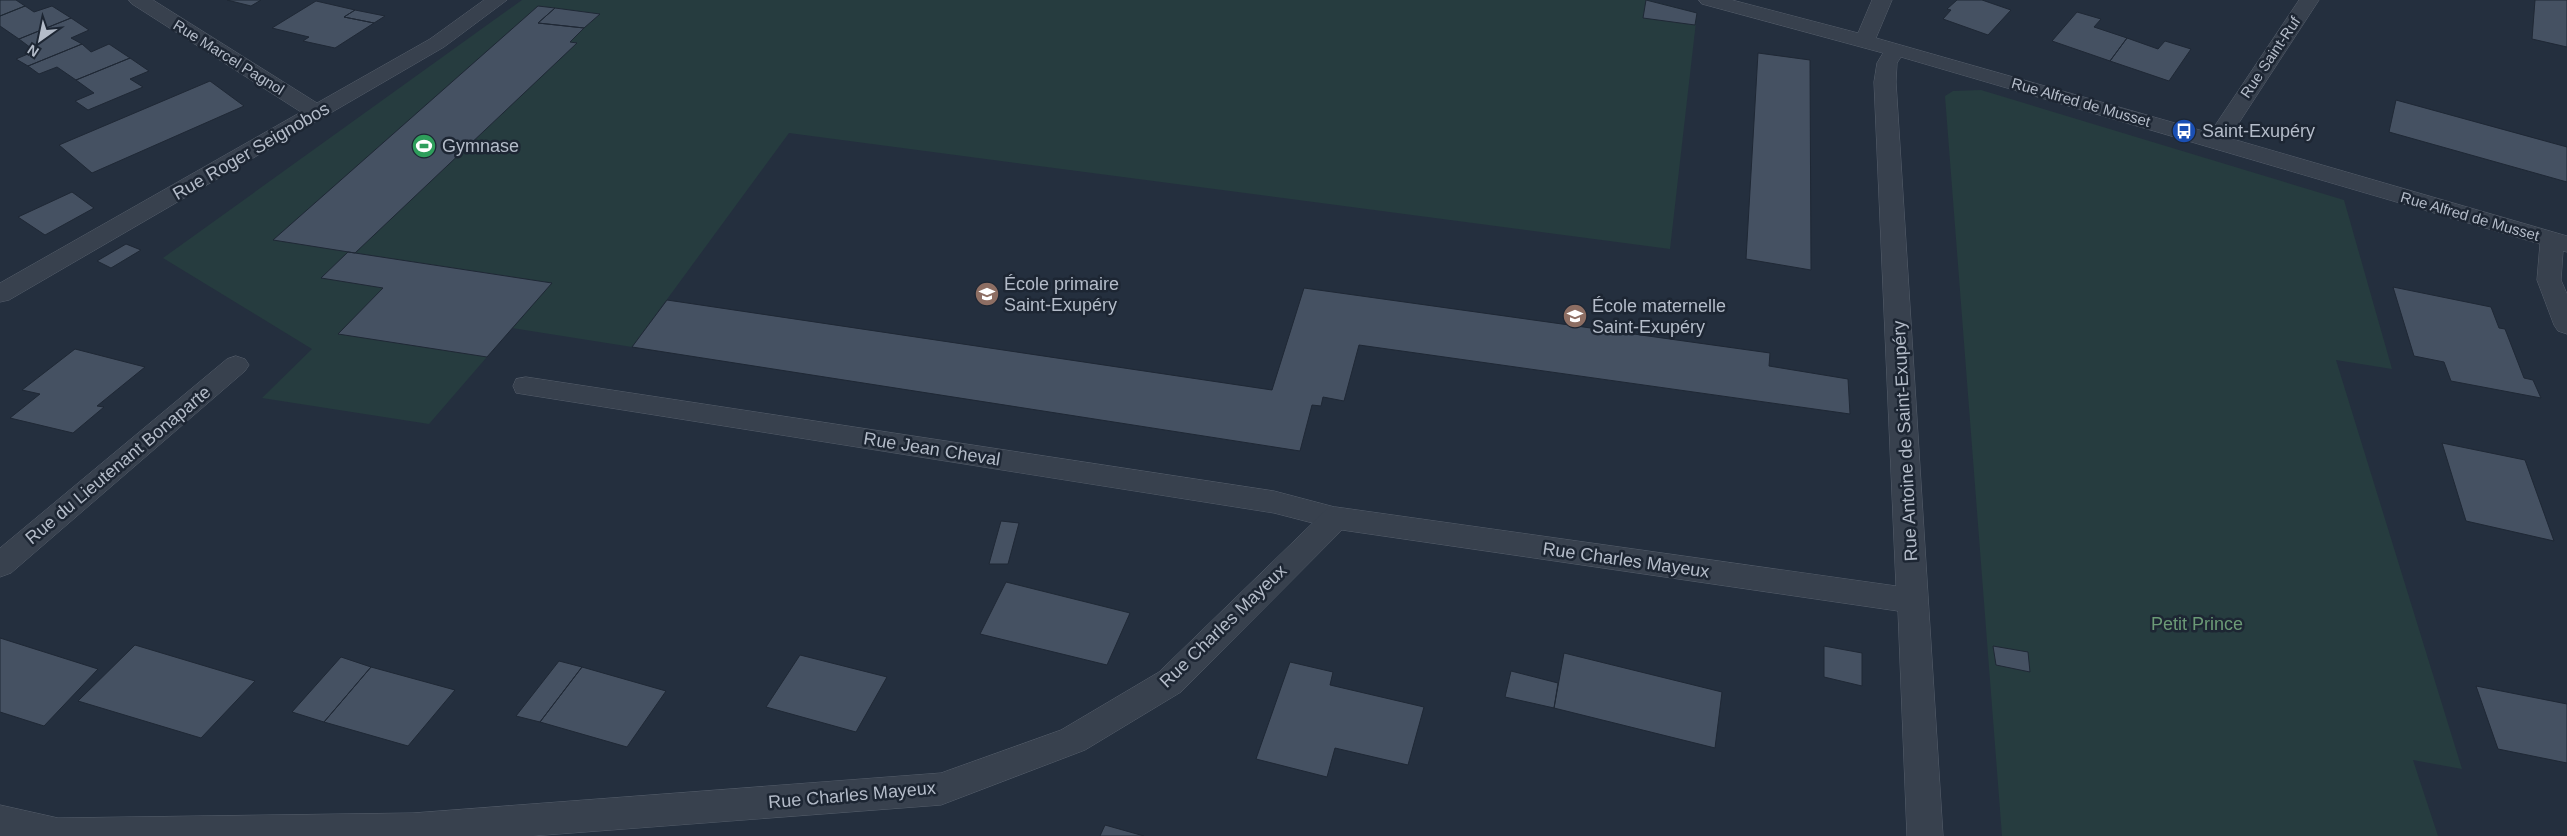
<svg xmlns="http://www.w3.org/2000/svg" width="2567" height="836" viewBox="0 0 2567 836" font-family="Helvetica,sans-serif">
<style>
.green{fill:#263c3f}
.building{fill:#455162;stroke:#1f2835}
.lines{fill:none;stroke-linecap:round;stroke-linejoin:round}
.lane-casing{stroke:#565f6c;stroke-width:1}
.street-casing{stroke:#565f6c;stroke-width:1}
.lane{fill:#38414e;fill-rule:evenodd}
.street{fill:#38414e;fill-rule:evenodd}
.labels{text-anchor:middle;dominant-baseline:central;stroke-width:5;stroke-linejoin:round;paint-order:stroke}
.far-street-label{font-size:15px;fill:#b4bcc9;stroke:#1d2633}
.poi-label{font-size:18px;fill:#b4bcc9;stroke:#1d2633;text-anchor:start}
.street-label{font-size:18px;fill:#b4bcc9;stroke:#1d2633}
.park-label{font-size:18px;fill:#6b9a76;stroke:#1d2633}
</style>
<rect width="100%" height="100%" fill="#242f3e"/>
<!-- green -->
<path class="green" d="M 522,0 L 1648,0 L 1697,13 L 1670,249 L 789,133 L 632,347 L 512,328 L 429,424 L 262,398 L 312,349 L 163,258 Z
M 1981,90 L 2344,200 L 2392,369 L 2336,360 L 2462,769 L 2413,760 L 2438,836 L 2002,836 L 1945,96 L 1953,91 Z"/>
<!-- building -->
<path class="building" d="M 0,0 L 16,0 L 25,6 L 0,16 Z
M 227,0 L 261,0 L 251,6 Z
M 1646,0 L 1697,13 L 1695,25 L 1643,18 Z
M 1957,0 L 1982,0 L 2011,10 L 1988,35 L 1943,19 L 1951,10 L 1947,9 Z
M 2535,0 L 2567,0 L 2567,47 L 2532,39 Z
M 316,1 L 355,10 L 344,17 L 374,23 L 335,48 L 303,41 L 309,37 L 272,28 Z
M 25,6 L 34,12 L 52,6 L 71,18 L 19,39 L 0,26 L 0,16 Z
M 538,6 L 555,8 L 538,23 L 584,28 L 570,42 L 577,43 L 355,253 L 273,240 Z
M 555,8 L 600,14 L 584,28 L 538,23 Z
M 355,10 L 385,16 L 374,23 L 344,17 Z
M 2077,12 L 2101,19 L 2094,27 L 2127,38 L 2110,61 L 2052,41 Z
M 71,18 L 89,30 L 71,38 L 82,44 L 28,66 L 16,59 L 35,51 L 19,39 Z
M 2127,38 L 2158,49 L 2165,41 L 2191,49 L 2169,81 L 2110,61 Z
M 82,44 L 91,52 L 109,44 L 130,58 L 76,80 L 57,67 L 39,74 L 28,66 Z
M 1758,53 L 1810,60 L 1811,270 L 1746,259 Z
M 130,58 L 149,71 L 130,79 L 143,87 L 88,110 L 75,101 L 94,93 L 76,80 Z
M 210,81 L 244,106 L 92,173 L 59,145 Z
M 2396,100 L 2567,147 L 2567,182 L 2389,132 Z
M 72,192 L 94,208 L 45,235 L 18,217 Z
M 126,244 L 141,250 L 111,268 L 97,261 Z
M 348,252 L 355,253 L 552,283 L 487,357 L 338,334 L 383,288 L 321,278 Z
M 2393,287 L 2491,307 L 2499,328 L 2505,329 L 2524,378 L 2533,380 L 2541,398 L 2451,381 L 2444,362 L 2414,356 Z
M 1304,288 L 1770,353 L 1769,366 L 1848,379 L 1850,414 L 1359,345 L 1344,401 L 1323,397 L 1321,406 L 1312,405 L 1300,451 L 632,347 L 667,300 L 1272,390 Z
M 75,349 L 145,367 L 97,406 L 104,407 L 73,433 L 10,418 L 40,394 L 22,390 Z
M 2442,443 L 2525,460 L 2554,541 L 2466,521 Z
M 1001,521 L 1019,523 L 1008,564 L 989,564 Z
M 1006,582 L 1130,613 L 1107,665 L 980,634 Z
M 0,638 L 98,669 L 44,726 L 0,712 Z
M 135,645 L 255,681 L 201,738 L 78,701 Z
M 1824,646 L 1862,653 L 1862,686 L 1824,677 Z
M 1993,646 L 2028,652 L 2030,672 L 1996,665 Z
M 1564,653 L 1722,692 L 1715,748 L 1554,708 Z
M 800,655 L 887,677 L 856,732 L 766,707 Z
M 341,657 L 371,667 L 324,722 L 292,712 Z
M 559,661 L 582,667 L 540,722 L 516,716 Z
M 1290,662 L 1333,672 L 1330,685 L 1424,707 L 1408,765 L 1335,748 L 1327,777 L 1256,759 Z
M 371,667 L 455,690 L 408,746 L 324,722 Z
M 582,667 L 666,691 L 627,747 L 540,722 Z
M 1511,671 L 1558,683 L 1554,708 L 1505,697 Z
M 2476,686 L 2567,704 L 2567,763 L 2498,749 Z
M 1105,825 L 1144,836 L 1100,836 Z"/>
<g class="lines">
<!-- lane casing -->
<g class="lane-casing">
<path id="lane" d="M 526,377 L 1274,491 L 1346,510 L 1351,518 L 1346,526 L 1336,529 L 1274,513 L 516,393 L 513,386 L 516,379 Z"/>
</g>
<!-- street casing -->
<g class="street-casing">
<path id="street" d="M 129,0 L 153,0 L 317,103 L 430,39 L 484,0 L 507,0 L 444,47 L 9,300 L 0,302 L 0,283 L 301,112 L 132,4 Z
M 1699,0 L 1732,0 L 1858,33 L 1872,0 L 1892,0 L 1876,38 L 2210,133 L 2299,0 L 2319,0 L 2229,138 L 2567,236 L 2567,252 L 2563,251 L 2561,280 L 2567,294 L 2567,334 L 2558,331 L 2554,325 L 2537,280 L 2540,244 L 1901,57 L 1897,63 L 1896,82 L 1943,836 L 1907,836 L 1898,611 L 1342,530 L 1181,692 L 1085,750 L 941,805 L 532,836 L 0,836 L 0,805 L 58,818 L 413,813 L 941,773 L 1061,730 L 1159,672 L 1326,510 L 1336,507 L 1896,586 L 1874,82 L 1877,63 L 1883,53 L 1702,4 Z
M 236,356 L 245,359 L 249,365 L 245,371 L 11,573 L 0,577 L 0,548 L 227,359 Z"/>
</g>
<!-- lane -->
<use href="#lane" class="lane"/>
<!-- street -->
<use href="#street" class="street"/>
</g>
<!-- icons -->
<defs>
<g id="bus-disc" transform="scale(1.25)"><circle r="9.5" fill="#1a4fb4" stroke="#1d2633"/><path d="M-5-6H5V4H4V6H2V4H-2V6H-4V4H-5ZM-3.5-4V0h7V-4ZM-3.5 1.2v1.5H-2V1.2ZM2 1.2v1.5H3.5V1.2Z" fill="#fff"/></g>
<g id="stadium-disc" transform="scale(1.25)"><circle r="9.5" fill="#2e9e5b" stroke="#1d2633"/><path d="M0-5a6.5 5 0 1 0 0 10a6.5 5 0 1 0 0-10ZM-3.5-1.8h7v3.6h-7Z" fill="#fff"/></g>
<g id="school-disc" transform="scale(1.25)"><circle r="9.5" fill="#8d6e63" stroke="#1d2633"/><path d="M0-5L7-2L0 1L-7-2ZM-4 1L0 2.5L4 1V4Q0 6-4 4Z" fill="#fff"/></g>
</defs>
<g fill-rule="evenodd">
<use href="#bus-disc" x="2184" y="131"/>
<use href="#stadium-disc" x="424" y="146"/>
<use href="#school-disc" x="987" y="294"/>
<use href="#school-disc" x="1575" y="316"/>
</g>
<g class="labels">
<!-- far-street labels -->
<g class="far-street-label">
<text transform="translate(229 57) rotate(32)">Rue Marcel Pagnol</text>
<text transform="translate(2270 57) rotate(-56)">Rue Saint-Ruf</text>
<text transform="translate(2081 102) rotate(16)">Rue Alfred de Musset</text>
<text transform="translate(2470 216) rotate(16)">Rue Alfred de Musset</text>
</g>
<!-- poi labels -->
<g class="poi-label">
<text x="2202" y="131">Saint-Exupéry</text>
<text x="442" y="146">Gymnase</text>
<text x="1004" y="284">École primaire<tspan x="1004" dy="21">Saint-Exupéry</tspan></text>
<text x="1592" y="306">École maternelle<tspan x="1592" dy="21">Saint-Exupéry</tspan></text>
</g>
<!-- street labels -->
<g class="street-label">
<text transform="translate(251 151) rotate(-30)">Rue Roger Seignobos</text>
<text transform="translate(1905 441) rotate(-93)">Rue Antoine de Saint-Exupéry</text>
<text transform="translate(932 449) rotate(9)">Rue Jean Cheval</text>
<text transform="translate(118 465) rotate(-40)">Rue du Lieutenant Bonaparte</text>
<text transform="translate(1626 560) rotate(8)">Rue Charles Mayeux</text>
<text transform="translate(1223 626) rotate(-44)">Rue Charles Mayeux</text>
<text transform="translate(852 795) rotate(-5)">Rue Charles Mayeux</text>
</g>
<!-- park labels -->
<g class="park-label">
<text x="2197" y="624">Petit Prince</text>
</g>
</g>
<!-- north arrow -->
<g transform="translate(40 40) rotate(213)" stroke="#1d2633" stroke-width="4" paint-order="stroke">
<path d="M0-4L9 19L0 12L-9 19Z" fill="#b4bcc9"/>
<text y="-8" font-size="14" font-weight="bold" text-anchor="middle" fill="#b4bcc9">N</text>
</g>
</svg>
